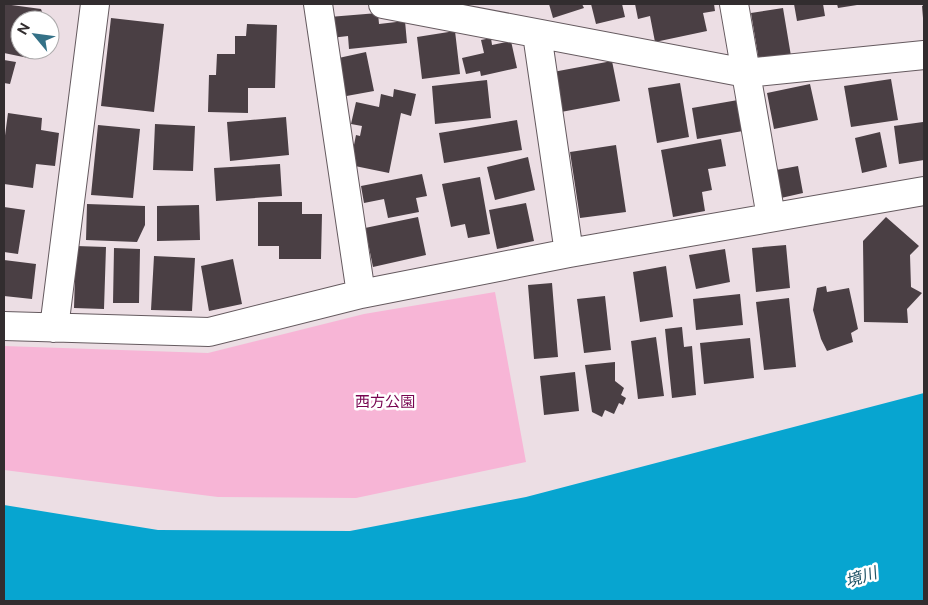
<svg xmlns="http://www.w3.org/2000/svg" width="928" height="605" viewBox="0 0 928 605" font-family="'Public Sans','Noto Sans JP',sans-serif">
<style>
.green{fill:#f7b5d6}
.water{fill:#07a5d0}
.building{fill:#4a3f44}
.lines{fill:none;stroke-linecap:round;stroke-linejoin:round}
.street-casing{stroke:#655a5f;stroke-width:30}
.street{stroke:#fff;stroke-width:28}
.labels{text-anchor:middle;dominant-baseline:central;stroke-width:5;stroke-linejoin:round;paint-order:stroke}
.park-label{font-size:15px;fill:#780551;stroke:#fff}
.water-label{font-size:16px;font-style:italic;fill:#225568;stroke:#fff}
</style>
<rect width="100%" height="100%" fill="#ecdee4"/>
<!-- green -->
<path class="green" d="M 495,292 L 526,462 L 356,498 L 218,497 L 4,470 L 4,346 L 208,353 L 364,314 Z"/>
<!-- water -->
<path class="water" d="M 924,393 L 924,601 L 4,601 L 4,505 L 158,530 L 350,531 L 526,497 Z"/>
<!-- building -->
<path class="building" d="M 4,4 L 41,9 L 45,20 L 20,20 L 20,50 L 38,50 L 33,59 L 4,53 Z
M 549,4 L 582,4 L 584,8 L 553,18 Z
M 591,4 L 622,4 L 625,17 L 596,24 Z
M 635,4 L 714,4 L 715,11 L 703,13 L 707,31 L 655,42 L 650,16 L 638,19 Z
M 794,4 L 823,4 L 825,16 L 797,21 Z
M 837,4 L 857,4 L 857,5 L 838,8 Z
M 924,5 L 924,18 L 923,18 L 922,6 Z
M 783,8 L 791,56 L 759,61 L 751,13 Z
M 378,13 L 379,24 L 405,21 L 407,43 L 349,49 L 348,36 L 331,38 L 329,17 Z
M 111,18 L 164,24 L 154,112 L 101,106 Z
M 247,24 L 277,25 L 275,88 L 248,88 L 248,113 L 208,112 L 209,75 L 216,75 L 217,54 L 235,54 L 235,36 L 246,36 Z
M 455,31 L 460,74 L 422,79 L 417,37 Z
M 491,38 L 492,45 L 511,41 L 517,68 L 481,76 L 480,71 L 466,74 L 462,58 L 484,53 L 481,40 Z
M 366,52 L 374,91 L 341,97 L 334,59 Z
M 4,60 L 16,62 L 10,84 L 4,83 Z
M 612,61 L 620,101 L 561,112 L 553,72 Z
M 891,79 L 898,120 L 851,127 L 844,86 Z
M 487,80 L 491,118 L 435,124 L 432,86 Z
M 680,83 L 689,137 L 657,143 L 648,88 Z
M 810,84 L 818,120 L 774,129 L 767,93 Z
M 394,89 L 416,94 L 411,116 L 401,113 L 389,173 L 350,165 L 356,135 L 360,136 L 362,126 L 351,124 L 356,102 L 379,107 L 381,94 L 393,97 Z
M 738,100 L 743,131 L 697,139 L 692,108 Z
M 8,113 L 42,118 L 41,130 L 59,133 L 55,166 L 36,164 L 33,188 L 4,184 L 4,143 Z
M 286,117 L 289,155 L 230,161 L 227,122 Z
M 517,120 L 522,150 L 444,163 L 439,133 Z
M 923,122 L 924,160 L 899,164 L 894,126 Z
M 155,124 L 195,126 L 193,171 L 153,170 Z
M 98,125 L 140,129 L 133,198 L 91,195 Z
M 880,132 L 887,167 L 862,173 L 855,138 Z
M 721,139 L 726,166 L 708,169 L 712,190 L 702,192 L 705,211 L 673,217 L 661,150 Z
M 616,145 L 626,212 L 580,218 L 570,152 Z
M 528,157 L 535,190 L 495,200 L 487,167 Z
M 280,164 L 282,196 L 216,201 L 214,168 Z
M 798,166 L 803,193 L 781,198 L 776,170 Z
M 422,174 L 427,196 L 416,198 L 419,212 L 388,218 L 384,199 L 364,203 L 361,186 Z
M 480,177 L 490,234 L 468,238 L 465,224 L 451,227 L 442,184 Z
M 258,202 L 302,202 L 302,214 L 322,214 L 321,259 L 279,259 L 279,246 L 258,246 Z
M 526,203 L 534,241 L 497,249 L 489,210 Z
M 87,204 L 145,206 L 145,225 L 137,242 L 86,240 Z
M 199,205 L 200,240 L 157,241 L 157,206 Z
M 4,207 L 25,210 L 18,254 L 4,252 Z
M 418,217 L 426,255 L 373,267 L 365,228 Z
M 886,217 L 919,246 L 910,255 L 911,287 L 922,293 L 907,309 L 908,323 L 864,322 L 863,241 Z
M 786,245 L 790,288 L 756,292 L 752,248 Z
M 76,246 L 106,247 L 104,309 L 74,308 Z
M 114,248 L 140,249 L 139,303 L 113,303 Z
M 725,249 L 730,282 L 696,289 L 689,255 Z
M 154,256 L 195,258 L 192,311 L 151,310 Z
M 233,259 L 242,304 L 209,311 L 201,266 Z
M 4,260 L 36,264 L 32,299 L 4,296 Z
M 666,266 L 673,317 L 640,322 L 633,272 Z
M 552,283 L 558,357 L 534,359 L 528,285 Z
M 826,286 L 827,292 L 849,288 L 858,329 L 851,333 L 853,342 L 827,351 L 821,339 L 813,310 L 817,288 Z
M 740,294 L 743,325 L 696,330 L 693,299 Z
M 605,296 L 611,350 L 584,353 L 577,299 Z
M 789,298 L 796,367 L 764,370 L 756,302 Z
M 682,327 L 684,347 L 692,346 L 696,395 L 672,398 L 665,329 Z
M 656,337 L 664,396 L 638,399 L 631,341 Z
M 750,338 L 754,378 L 704,384 L 700,343 Z
M 615,362 L 615,381 L 624,388 L 621,395 L 626,398 L 623,405 L 619,403 L 614,414 L 605,410 L 602,417 L 592,412 L 585,365 Z
M 575,372 L 579,411 L 544,415 L 540,376 Z"/>
<g class="lines">
<!-- street casing -->
<g class="street-casing">
<path id="street" d="M 318,4 L 361,294
M 383,4 L 746,73 L 924,55
M 734,4 L 771,217
M 537,34 L 569,253
M 4,326 L 209,332 L 361,294 L 569,253 L 924,191
M 54,328 L 95,4"/>
</g>
<!-- street -->
<use href="#street" class="street"/>
</g>
<g class="labels">
<!-- park labels -->
<g class="park-label">
<text x="385" y="401">西方公園</text>
</g>
<!-- water labels -->
<g class="water-label">
<text transform="translate(861 577) rotate(-18)">境川</text>
</g>
</g>
<!-- border -->
<rect width="928" height="605" fill="none" stroke="#322d2f" stroke-width="10"/>
<!-- north arrow -->
<g transform="translate(35 35) rotate(299)"><circle r="24" fill="#ffffff" stroke="#adabac"/>
<path d="M0-4L9 19L0 12L-9 19Z" fill="#347187"/>
<text y="-8" font-size="14" font-weight="bold" text-anchor="middle" fill="#322d2f">N</text>
</g>
</svg>
